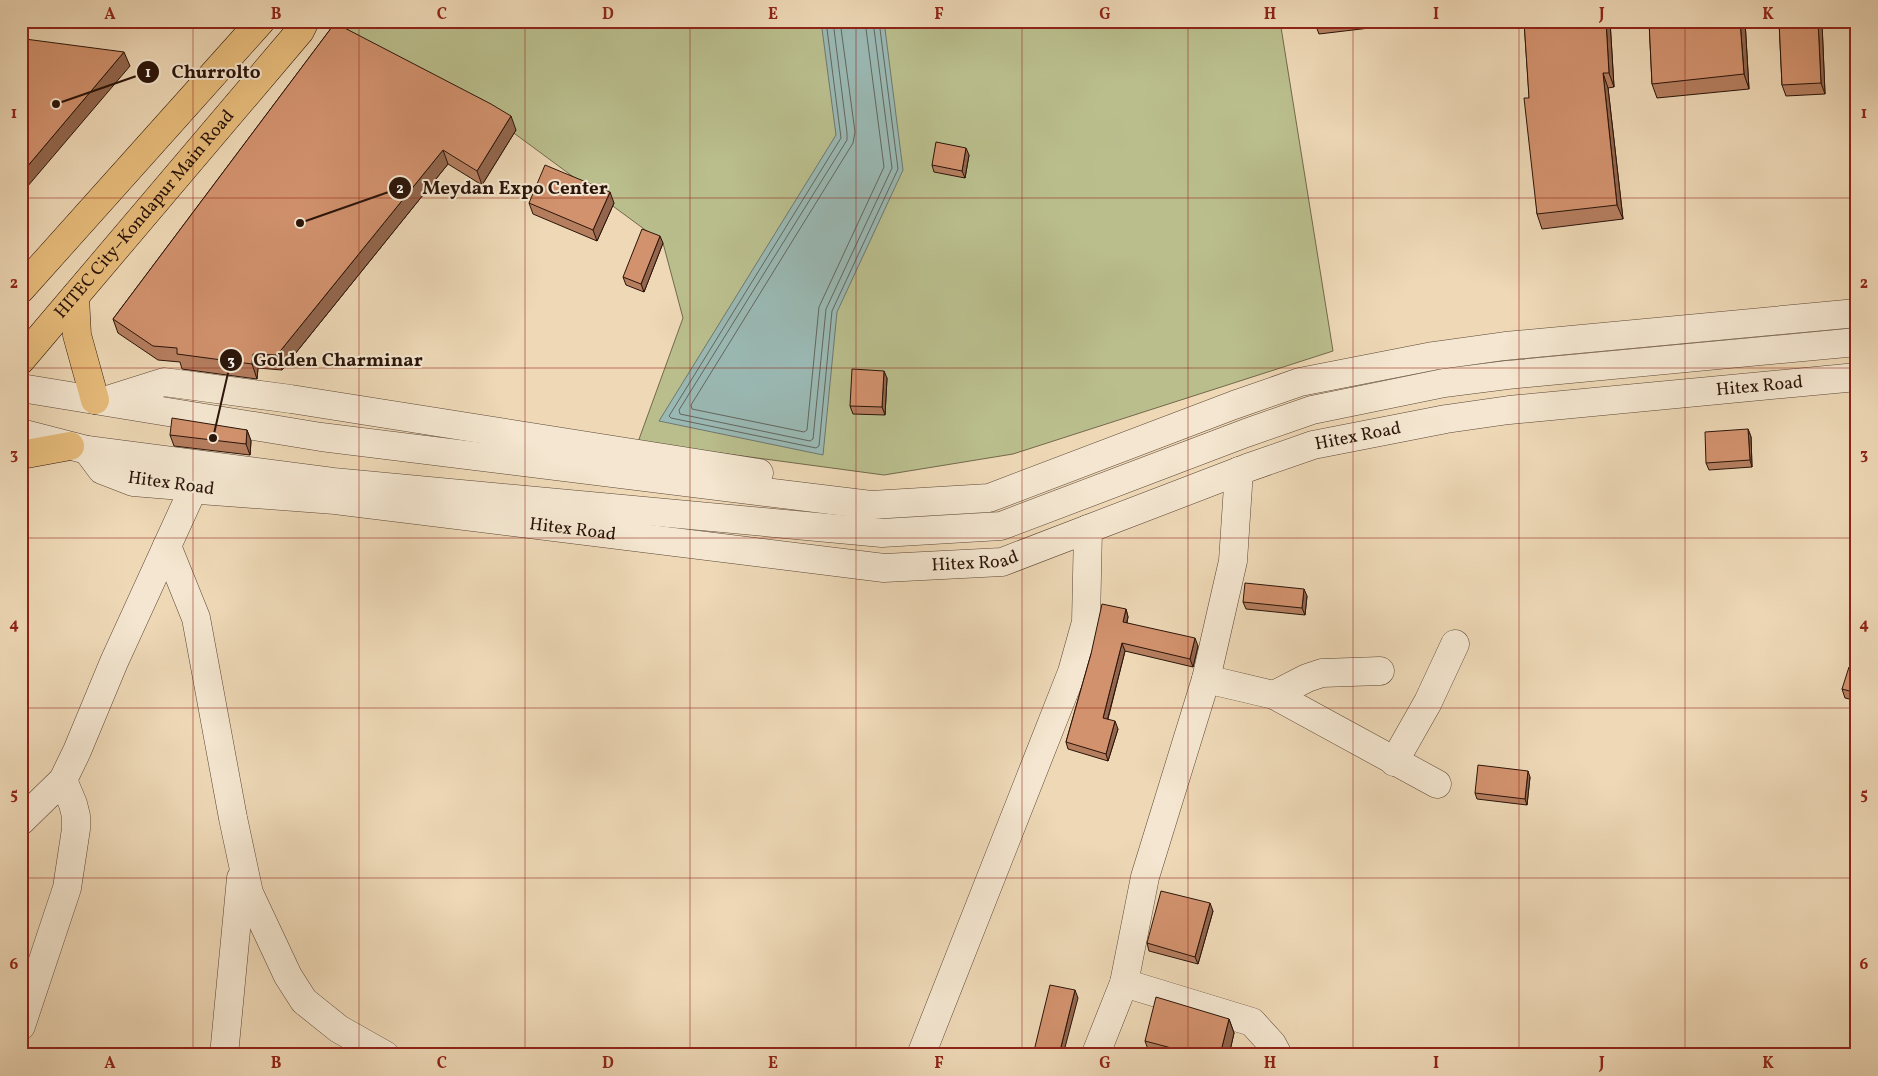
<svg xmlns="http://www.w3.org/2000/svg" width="1878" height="1076" viewBox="0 0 1878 1076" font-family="Vollkorn,serif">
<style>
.green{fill:#babe8d;stroke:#72694b}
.water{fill:#9ab9b4;stroke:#6d7770}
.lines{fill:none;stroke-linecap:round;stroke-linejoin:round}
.shore{stroke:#62665e;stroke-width:1}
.minor-casing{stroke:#5b4534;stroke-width:29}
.major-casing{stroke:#2a1409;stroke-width:29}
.minor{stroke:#f4e6d0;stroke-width:28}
.major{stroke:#e7bc7b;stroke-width:28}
.wall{fill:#b57e5f;stroke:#2a1409}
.shaded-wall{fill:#93664d;stroke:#2a1409}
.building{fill:#d2926e;stroke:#2a1409}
.grid{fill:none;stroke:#8f2418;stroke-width:1;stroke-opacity:0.55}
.labels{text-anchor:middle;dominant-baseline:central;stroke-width:4;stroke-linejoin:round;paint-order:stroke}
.street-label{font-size:18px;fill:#2a1409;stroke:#f4e6d0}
.leader{fill:none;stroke:#2a1409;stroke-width:2}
.callout-dot{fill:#2a1409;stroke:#f4e6d0;stroke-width:2}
.mark-label{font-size:15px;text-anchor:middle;font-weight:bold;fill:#fff}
.callout-label{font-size:19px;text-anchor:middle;font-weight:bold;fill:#2a1409;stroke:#f4e6d0;stroke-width:4;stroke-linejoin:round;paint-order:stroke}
.neatline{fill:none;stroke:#8f2418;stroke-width:2}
.grid-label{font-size:16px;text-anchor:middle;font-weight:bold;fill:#8f2418}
</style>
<rect width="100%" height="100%" fill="#eed8b6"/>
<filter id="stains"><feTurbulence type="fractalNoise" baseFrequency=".004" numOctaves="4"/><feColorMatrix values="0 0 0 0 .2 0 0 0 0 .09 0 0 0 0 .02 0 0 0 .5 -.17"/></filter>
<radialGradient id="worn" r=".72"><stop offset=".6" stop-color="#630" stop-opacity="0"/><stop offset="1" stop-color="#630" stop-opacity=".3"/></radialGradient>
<!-- green -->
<path class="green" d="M 348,21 L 1280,21 L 1333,351 L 1013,454 L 884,475 L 638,442 L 683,318 L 663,243 L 488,114 L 340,37 Z"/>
<!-- water -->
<path class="water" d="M 821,21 L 884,21 L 903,170 L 837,312 L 823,455 L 659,421 L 836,135 Z"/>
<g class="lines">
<!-- shore -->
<path class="shore" d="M 826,21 L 841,138 L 669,416 L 671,418 L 816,448 L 819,446 L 832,311 L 898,169 L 879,21
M 833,21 L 847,133 L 847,140 L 679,410 L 680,414 L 810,441 L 813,439 L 826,309 L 892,168 L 873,21
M 840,21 L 855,132 L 853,143 L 691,405 L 692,409 L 804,432 L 807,430 L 819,307 L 884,167 L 865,21"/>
<!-- minor casing -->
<g class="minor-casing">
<g id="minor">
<path d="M 21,388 L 321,437 L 871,505 L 989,498 L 1234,405 L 1300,382 L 1433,356 L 1505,346 L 1857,313"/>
<path d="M 107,400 L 164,382 L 291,399 L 759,473"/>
<path d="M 21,433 L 87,450 L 333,482 L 882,533 L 1001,526 L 1246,433 L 1312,410 L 1444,383 L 1507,375 L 1857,342"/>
<path id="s1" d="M 87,450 L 102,470 L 133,482 L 194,487 L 200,490 L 335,500 L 884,568 L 1002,562 L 1247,468 L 1313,445 L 1446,419 L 1509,410 L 1857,377"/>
<path d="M 1239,471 L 1233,561 L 1206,679 L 1145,877 L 1124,983 L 1252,1022 L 1272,1044 L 1278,1055"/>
<path d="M 167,546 L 196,618 L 233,818 L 249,893 L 288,976 L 304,1001 L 339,1029 L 385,1055"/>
<path d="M 1206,679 L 1274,695 L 1307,678 L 1322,673 L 1380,671"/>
<path d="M 1274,695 L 1437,784"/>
<path d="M 1394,762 L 1428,702 L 1455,644"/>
<path d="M 21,821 L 63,780 L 77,751 L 114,662 L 194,487"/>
<path d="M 21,1026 L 67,888 L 76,829 L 76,816 L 73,804 L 63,780"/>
<path d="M 1097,1051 L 1124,983"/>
<path d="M 224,1055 L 241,878"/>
<path d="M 921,1055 L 1072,672 L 1086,622 L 1088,529"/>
</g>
</g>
<!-- major casing -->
<g class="major-casing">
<g id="major">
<path d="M 21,289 L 261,21"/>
<path d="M 75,297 L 77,335 L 95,400"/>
<path id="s2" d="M 21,360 L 300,31 L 305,21"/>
<path d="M 21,455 L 70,446"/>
</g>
</g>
<!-- minor -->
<use href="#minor" class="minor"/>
<!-- major -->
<use href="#major" class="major"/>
</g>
<!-- wall -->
<path class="wall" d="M 1314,21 L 1394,21 L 1395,25 L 1319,34 Z
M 1524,21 L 1610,21 L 1614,87 L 1608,88 L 1623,219 L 1542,229 L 1537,214 Z
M 1649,21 L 1745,21 L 1749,89 L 1657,98 L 1652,84 Z
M 1779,21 L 1821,21 L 1822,23 L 1825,94 L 1786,96 L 1782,85 Z
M 335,23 L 516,130 L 482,185 L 448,164 L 282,370 L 258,368 L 257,379 L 182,369 L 180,362 L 158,360 L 118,333 L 113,319 Z
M 969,155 L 965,178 L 934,172 L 932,165 Z
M 529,203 L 614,203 L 597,241 L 533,214 Z
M 663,243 L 644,292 L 626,285 L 623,277 Z
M 887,378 L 885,415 L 853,414 L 850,406 Z
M 1748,429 L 1751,437 L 1752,467 L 1709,470 L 1706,463 Z
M 247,430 L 251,441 L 250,455 L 174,446 L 170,435 Z
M 1307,596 L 1305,615 L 1246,609 L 1243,602 Z
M 1126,609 L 1128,617 L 1127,623 L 1198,646 L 1193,667 L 1125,651 L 1108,719 L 1118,729 L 1108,761 L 1068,749 L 1066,742 L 1091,654 Z
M 1857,669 L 1857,701 L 1845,698 L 1842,689 Z
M 1530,777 L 1527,805 L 1477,799 L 1475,793 Z
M 1213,911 L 1198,964 L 1149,951 L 1147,943 Z
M 1229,1019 L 1234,1033 L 1229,1055 L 1150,1055 L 1145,1041 Z"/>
<!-- shaded-wall -->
<path class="shaded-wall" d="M 1606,21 L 1610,21 L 1614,87 L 1609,73 Z
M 1740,21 L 1745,21 L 1749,89 L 1744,74 Z
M 1818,21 L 1821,21 L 1822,23 L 1825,94 L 1821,83 Z
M 124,52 L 130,66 L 21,194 L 21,174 Z
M 1603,73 L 1608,88 L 1623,219 L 1617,205 Z
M 511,116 L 516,130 L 482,185 L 477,171 Z
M 966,148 L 969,155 L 965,178 L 962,171 Z
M 443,150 L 448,164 L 282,370 L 277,355 Z
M 610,192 L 614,203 L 597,241 L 593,230 Z
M 660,236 L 663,243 L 644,292 L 641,284 Z
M 253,354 L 258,368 L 257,379 L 252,364 Z
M 884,371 L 887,378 L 885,415 L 882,407 Z
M 1748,429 L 1751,437 L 1752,467 L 1750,460 Z
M 247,430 L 251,441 L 250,455 L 246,444 Z
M 1304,589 L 1307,596 L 1305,615 L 1302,608 Z
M 1126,609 L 1128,617 L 1125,629 L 1123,622 Z
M 1195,638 L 1198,646 L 1193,667 L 1190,659 Z
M 1122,643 L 1125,651 L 1106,725 L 1103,718 Z
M 1115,721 L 1118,729 L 1108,761 L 1106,754 Z
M 1528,771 L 1530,777 L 1527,805 L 1525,799 Z
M 1210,903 L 1213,911 L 1198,964 L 1195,957 Z
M 1075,990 L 1078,998 L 1063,1055 L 1059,1055 Z
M 1229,1019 L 1234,1033 L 1229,1055 L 1220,1055 Z"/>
<!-- building -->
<path class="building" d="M 1524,21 L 1606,21 L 1609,73 L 1603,73 L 1617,205 L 1537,214 L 1524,98 L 1529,98 Z
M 1649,21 L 1740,21 L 1744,74 L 1652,84 Z
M 1779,21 L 1818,21 L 1821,83 L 1782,85 Z
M 335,23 L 491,104 L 511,116 L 477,171 L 443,150 L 277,355 L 253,354 L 252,364 L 177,354 L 177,348 L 153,346 L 113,319 Z
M 25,39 L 124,52 L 21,174 L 21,41 Z
M 936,142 L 966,148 L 962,171 L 932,165 Z
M 545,165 L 610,192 L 593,230 L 529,203 Z
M 642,229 L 660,236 L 641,284 L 623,277 Z
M 852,369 L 884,371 L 882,407 L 850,406 Z
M 172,418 L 247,430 L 246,444 L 170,435 Z
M 1748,429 L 1750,460 L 1706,463 L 1705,432 Z
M 1245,583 L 1304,589 L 1302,608 L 1243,602 Z
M 1102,604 L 1126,609 L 1123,622 L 1195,638 L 1190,659 L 1122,643 L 1103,718 L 1115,721 L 1106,754 L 1066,742 L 1091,654 Z
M 1849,667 L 1857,669 L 1857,693 L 1842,689 Z
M 1478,765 L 1528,771 L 1525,799 L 1475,793 Z
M 1161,891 L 1210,903 L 1195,957 L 1147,943 Z
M 1050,985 L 1075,990 L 1059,1055 L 1033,1055 Z
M 1156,997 L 1229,1019 L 1220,1055 L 1198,1055 L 1145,1041 Z"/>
<!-- grid -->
<path class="grid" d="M 193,21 L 193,1055M 359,21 L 359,1055M 525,21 L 525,1055M 690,21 L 690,1055M 856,21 L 856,1055M 1022,21 L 1022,1055M 1188,21 L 1188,1055M 1353,21 L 1353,1055M 1519,21 L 1519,1055M 1685,21 L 1685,1055M 21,198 L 1857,198M 21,368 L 1857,368M 21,538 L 1857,538M 21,708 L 1857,708M 21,878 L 1857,878"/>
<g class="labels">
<!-- street labels -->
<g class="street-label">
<text stroke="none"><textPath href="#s2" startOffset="191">HITEC City–Kondapur Main Road</textPath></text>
<text stroke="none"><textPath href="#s1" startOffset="1716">Hitex Road</textPath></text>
<text stroke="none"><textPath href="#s1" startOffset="1311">Hitex Road</textPath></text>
<text transform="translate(171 484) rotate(8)">Hitex Road</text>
<text stroke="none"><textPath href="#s1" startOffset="501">Hitex Road</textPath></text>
<text stroke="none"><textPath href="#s1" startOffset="906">Hitex Road</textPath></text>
</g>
</g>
<!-- callouts -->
<path class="leader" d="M56 104L148 72M300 223L400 188M213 438L231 360"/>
<g class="callout-dot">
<circle cx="56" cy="104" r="5"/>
<circle cx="300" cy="223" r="5"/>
<circle cx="213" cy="438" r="5"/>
<circle cx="148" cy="72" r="12"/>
<circle cx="400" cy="188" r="12"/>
<circle cx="231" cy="360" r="12"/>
</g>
<g class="mark-label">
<text x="148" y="77">1</text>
<text x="400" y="193">2</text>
<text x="231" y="365">3</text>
</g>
<g class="callout-label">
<text x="216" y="78">Churrolto</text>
<text x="515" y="194">Meydan Expo Center</text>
<text x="338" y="366">Golden Charminar</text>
</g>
<!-- margin -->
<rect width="1878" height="1076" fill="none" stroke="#eed8b6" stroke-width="55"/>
<rect x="28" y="28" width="1822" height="1020" class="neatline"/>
<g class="grid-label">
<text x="110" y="19">A</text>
<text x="276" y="19">B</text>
<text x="442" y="19">C</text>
<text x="608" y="19">D</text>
<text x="773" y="19">E</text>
<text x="939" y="19">F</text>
<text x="1105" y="19">G</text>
<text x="1270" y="19">H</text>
<text x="1436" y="19">I</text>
<text x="1602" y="19">J</text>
<text x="1768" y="19">K</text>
<text x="14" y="118">1</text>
<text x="1864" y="118">1</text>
<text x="14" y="288">2</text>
<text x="1864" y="288">2</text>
<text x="14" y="459">3</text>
<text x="1864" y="459">3</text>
<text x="14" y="629">4</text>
<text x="1864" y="629">4</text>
<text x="14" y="799">5</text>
<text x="1864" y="799">5</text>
<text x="14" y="969">6</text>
<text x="1864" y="969">6</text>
<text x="110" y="1068">A</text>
<text x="276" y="1068">B</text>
<text x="442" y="1068">C</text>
<text x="608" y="1068">D</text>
<text x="773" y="1068">E</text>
<text x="939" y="1068">F</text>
<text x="1105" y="1068">G</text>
<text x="1270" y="1068">H</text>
<text x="1436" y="1068">I</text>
<text x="1602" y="1068">J</text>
<text x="1768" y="1068">K</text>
</g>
<rect width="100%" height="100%" filter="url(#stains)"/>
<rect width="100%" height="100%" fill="url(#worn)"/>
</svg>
